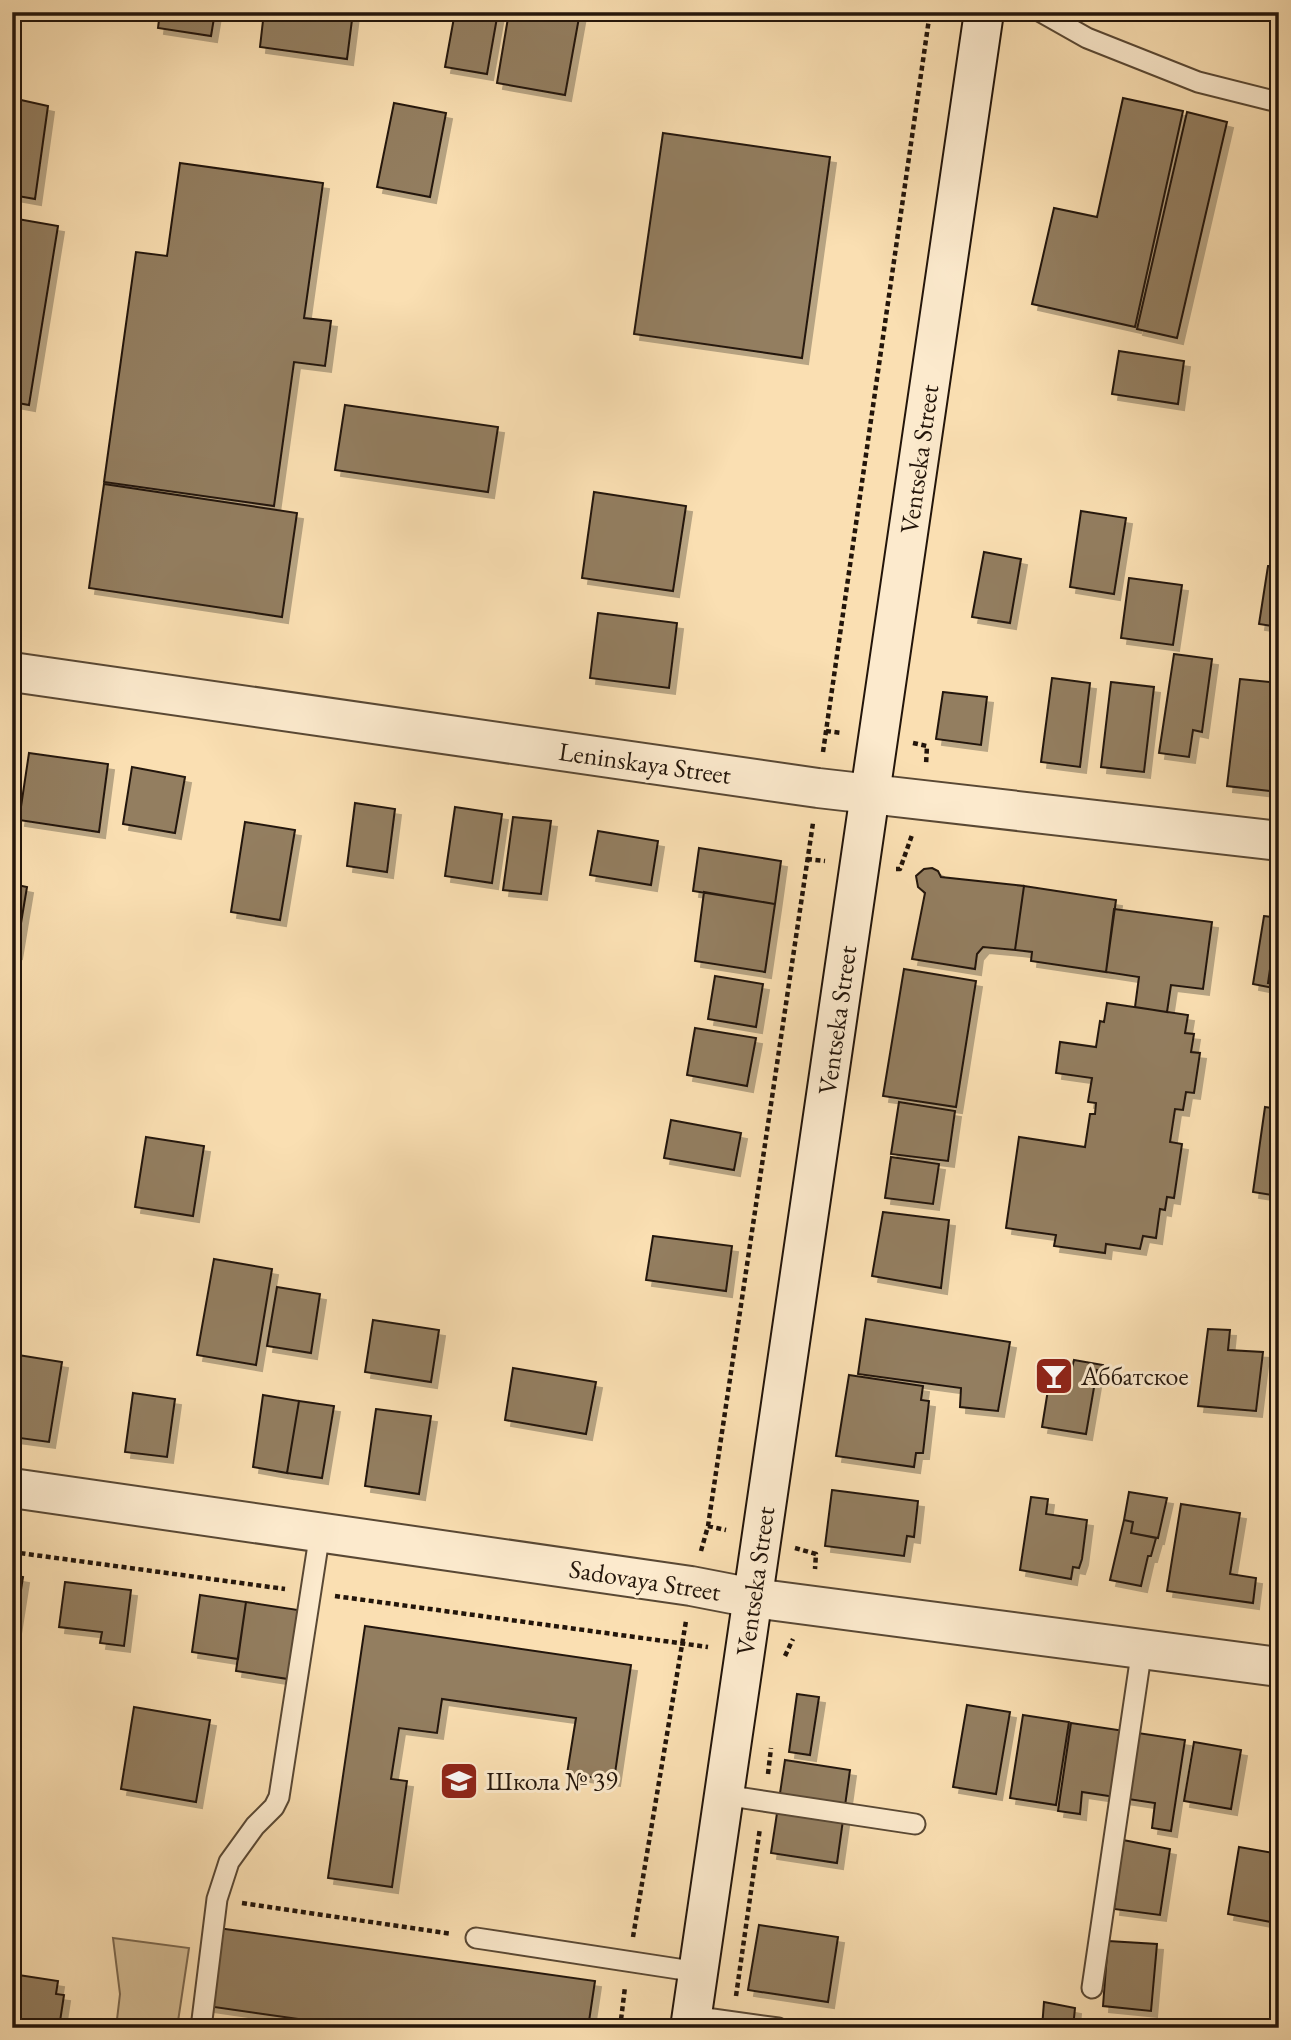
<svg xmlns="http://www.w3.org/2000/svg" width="1291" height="2040" viewBox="0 0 1291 2040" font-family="'EB Garamond',serif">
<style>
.green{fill:#d5bd95;stroke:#7c6950;stroke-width:2}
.building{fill:#937e61;stroke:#23150a;stroke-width:2;filter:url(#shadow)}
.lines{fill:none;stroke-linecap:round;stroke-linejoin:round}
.lane-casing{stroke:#594834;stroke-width:23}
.street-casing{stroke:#594834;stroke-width:42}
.secondary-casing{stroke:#23150a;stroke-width:42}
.path{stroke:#23150a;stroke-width:4.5;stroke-dasharray:5 3.5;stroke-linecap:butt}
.lane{stroke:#fceacd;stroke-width:19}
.street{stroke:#fceacd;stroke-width:38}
.secondary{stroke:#fceacd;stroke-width:38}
.labels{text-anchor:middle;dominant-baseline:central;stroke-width:6;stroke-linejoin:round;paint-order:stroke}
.street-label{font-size:26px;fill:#23150a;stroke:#fceacd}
.poi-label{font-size:26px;fill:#23150a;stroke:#fceacd;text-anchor:start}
</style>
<defs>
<filter id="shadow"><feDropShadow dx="6" dy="6" stdDeviation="0" flood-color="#0004"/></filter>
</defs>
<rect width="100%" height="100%" fill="#fadfb2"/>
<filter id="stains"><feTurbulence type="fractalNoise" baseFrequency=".00286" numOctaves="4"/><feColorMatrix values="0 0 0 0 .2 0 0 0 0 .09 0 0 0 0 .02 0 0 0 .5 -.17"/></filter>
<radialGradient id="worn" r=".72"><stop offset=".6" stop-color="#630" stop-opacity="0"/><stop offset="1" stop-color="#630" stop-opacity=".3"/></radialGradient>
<!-- green -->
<path class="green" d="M 113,1938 L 189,1948 L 177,2028 L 116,2028 L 120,1994 Z"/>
<!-- building -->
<path class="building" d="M 160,12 L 215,12 L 211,36 L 158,28 Z
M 264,12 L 353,12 L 347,59 L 260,47 Z
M 455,12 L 498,12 L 487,74 L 445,67 Z
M 509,12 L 580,12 L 565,95 L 497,83 Z
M 12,98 L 48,106 L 35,199 L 12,195 Z
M 1123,98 L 1183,111 L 1135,327 L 1032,304 L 1054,208 L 1097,217 Z
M 394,103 L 446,113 L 430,197 L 377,187 Z
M 1187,112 L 1227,122 L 1177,338 L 1137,329 Z
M 663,133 L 830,157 L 802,358 L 634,334 Z
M 180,163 L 323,183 L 304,318 L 331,321 L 325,366 L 294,362 L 274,506 L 104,482 L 136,252 L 167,256 Z
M 12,218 L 58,226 L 29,405 L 12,402 Z
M 1119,351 L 1184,361 L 1178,404 L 1112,394 Z
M 345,405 L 498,427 L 488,492 L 335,470 Z
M 104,484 L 297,513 L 282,617 L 89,588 Z
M 594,492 L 686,506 L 673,591 L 582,578 Z
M 1081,511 L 1126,518 L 1114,594 L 1070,587 Z
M 984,552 L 1021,559 L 1010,623 L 972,617 Z
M 1268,566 L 1279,567 L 1279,627 L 1259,624 Z
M 1129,578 L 1182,585 L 1173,645 L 1121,638 Z
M 598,613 L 677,623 L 669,688 L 590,678 Z
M 1174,654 L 1212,659 L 1202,732 L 1193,730 L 1189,757 L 1159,753 Z
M 1052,678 L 1090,683 L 1080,767 L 1041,762 Z
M 1240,679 L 1279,683 L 1279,792 L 1227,786 Z
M 1111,682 L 1154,687 L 1144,772 L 1101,767 Z
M 943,692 L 987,697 L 981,745 L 936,739 Z
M 29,753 L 108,764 L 99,832 L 19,820 Z
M 132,767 L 185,777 L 175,833 L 123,824 Z
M 355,803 L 395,809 L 387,872 L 347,866 Z
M 455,807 L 502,814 L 492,883 L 445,876 Z
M 513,817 L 551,821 L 541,894 L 503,890 Z
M 245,822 L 295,830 L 280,920 L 231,912 Z
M 598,831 L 658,841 L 651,885 L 590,875 Z
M 699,848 L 781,861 L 775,904 L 693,891 Z
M 932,868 L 938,871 L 941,877 L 1024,886 L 1015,950 L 983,947 L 977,954 L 975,969 L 912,959 L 925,893 L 918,887 L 916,876 L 924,869 Z
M 12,884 L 27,887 L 16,953 L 12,952 Z
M 1024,886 L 1116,900 L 1106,972 L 1031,961 L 1032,952 L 1015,950 Z
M 704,892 L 775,904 L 765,972 L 695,961 Z
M 1114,909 L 1212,922 L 1203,989 L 1171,985 L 1167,1012 L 1135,1007 L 1139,977 L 1106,972 Z
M 1264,916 L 1279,918 L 1279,989 L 1253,984 Z
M 1277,920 L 1279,920 L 1279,984 L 1268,983 Z
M 904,969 L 976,981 L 956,1107 L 883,1096 Z
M 715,976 L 763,984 L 756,1027 L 708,1019 Z
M 1107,1003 L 1188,1015 L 1185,1033 L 1194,1034 L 1191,1052 L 1200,1053 L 1194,1093 L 1186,1092 L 1183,1110 L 1175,1109 L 1170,1142 L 1182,1144 L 1174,1198 L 1167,1197 L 1165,1210 L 1160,1209 L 1156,1238 L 1143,1236 L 1140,1249 L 1106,1244 L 1105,1253 L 1054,1246 L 1056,1235 L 1006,1228 L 1019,1137 L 1085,1147 L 1090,1114 L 1095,1114 L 1096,1103 L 1088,1102 L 1092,1078 L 1056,1073 L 1060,1042 L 1096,1047 L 1100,1021 L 1104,1022 Z
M 695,1028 L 756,1038 L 747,1086 L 687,1075 Z
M 899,1102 L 955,1111 L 948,1161 L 891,1154 Z
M 1265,1107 L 1279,1109 L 1279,1196 L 1253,1192 Z
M 671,1120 L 741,1133 L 734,1170 L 664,1158 Z
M 146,1137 L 204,1146 L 193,1216 L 135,1207 Z
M 891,1157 L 939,1164 L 933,1204 L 885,1198 Z
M 883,1212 L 949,1220 L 941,1288 L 872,1276 Z
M 653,1236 L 732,1246 L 726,1291 L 646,1280 Z
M 214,1259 L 272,1269 L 256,1365 L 197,1355 Z
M 277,1287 L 320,1294 L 311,1353 L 267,1346 Z
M 866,1319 L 1010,1342 L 998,1411 L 960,1407 L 961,1388 L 858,1374 Z
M 373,1320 L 439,1330 L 431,1382 L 365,1372 Z
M 1208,1329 L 1230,1330 L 1228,1350 L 1263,1352 L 1256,1411 L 1198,1406 Z
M 12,1354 L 62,1362 L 49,1442 L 12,1437 Z
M 1074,1360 L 1103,1365 L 1102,1371 L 1097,1370 L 1086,1434 L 1042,1427 L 1052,1365 L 1072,1368 Z
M 513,1368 L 596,1382 L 586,1434 L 505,1420 Z
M 849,1375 L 923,1386 L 921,1400 L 929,1401 L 923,1453 L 916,1453 L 914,1467 L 836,1456 Z
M 133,1393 L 175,1399 L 167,1457 L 125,1452 Z
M 263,1395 L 299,1401 L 287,1473 L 253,1467 Z
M 299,1401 L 334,1406 L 322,1478 L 287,1473 Z
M 376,1409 L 431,1416 L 419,1494 L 365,1486 Z
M 832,1490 L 918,1501 L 914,1537 L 907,1536 L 904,1556 L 825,1546 Z
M 1129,1492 L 1167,1498 L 1158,1538 L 1131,1533 L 1133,1522 L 1124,1520 Z
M 1031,1497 L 1048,1499 L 1046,1514 L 1087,1520 L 1082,1559 L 1079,1568 L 1073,1567 L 1071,1579 L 1020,1570 Z
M 1181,1504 L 1240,1513 L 1230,1574 L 1256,1578 L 1253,1603 L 1167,1591 Z
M 1124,1520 L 1133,1522 L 1131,1533 L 1156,1538 L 1151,1556 L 1148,1556 L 1141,1586 L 1110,1580 Z
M 12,1575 L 23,1577 L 15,1628 L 12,1627 Z
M 65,1582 L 131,1590 L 124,1646 L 100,1643 L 102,1632 L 59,1627 Z
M 200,1595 L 246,1602 L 238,1659 L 192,1652 Z
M 246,1602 L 298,1610 L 288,1679 L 236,1671 Z
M 365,1626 L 631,1665 L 614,1780 L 567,1774 L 576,1718 L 442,1699 L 437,1733 L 399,1728 L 391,1779 L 407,1781 L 392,1887 L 328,1878 Z
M 797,1694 L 819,1697 L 810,1755 L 789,1752 Z
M 967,1705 L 1010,1712 L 996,1794 L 953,1787 Z
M 134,1707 L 210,1720 L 196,1802 L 121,1789 Z
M 1023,1715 L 1069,1722 L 1056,1805 L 1010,1798 Z
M 1071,1723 L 1185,1740 L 1171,1831 L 1152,1828 L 1155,1803 L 1082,1792 L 1080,1814 L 1058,1811 Z
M 1194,1742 L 1241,1750 L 1231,1809 L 1184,1801 Z
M 785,1760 L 850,1770 L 837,1863 L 771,1853 Z
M 1123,1840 L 1170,1849 L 1160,1915 L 1114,1909 Z
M 1239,1847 L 1279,1854 L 1279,1876 L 1271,1922 L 1228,1914 Z
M 759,1925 L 838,1937 L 828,2002 L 748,1990 Z
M 218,1928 L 595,1981 L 588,2028 L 362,2028 L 207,2006 Z
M 1108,1941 L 1157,1944 L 1151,2011 L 1103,2006 Z
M 12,1974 L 58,1981 L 56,1994 L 64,1995 L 59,2028 L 12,2028 Z
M 1044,2002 L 1075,2008 L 1073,2028 L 1042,2028 Z"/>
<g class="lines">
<!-- lane casing -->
<g class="lane-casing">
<path id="lane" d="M 1041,12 L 1087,38 L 1198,82 L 1270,100 L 1279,98
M 724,1795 L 915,1824
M 476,1938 L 698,1972
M 1092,1988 L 1142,1648
M 691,2016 L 778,2028
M 201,2028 L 217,1899 L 229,1862 L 255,1826 L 274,1807 L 279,1797 L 320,1532"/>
</g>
<!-- street casing -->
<g class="street-casing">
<path id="street" d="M 12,672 L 818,788 L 1279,841
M 12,1488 L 691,1586 L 753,1598 L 1279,1667"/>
</g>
<!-- secondary casing -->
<g class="secondary-casing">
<path id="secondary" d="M 690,2028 L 984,12"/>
</g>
<!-- path -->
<path class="path" d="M 826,731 L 842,733
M 913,743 L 927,746 L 926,765
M 823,752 L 930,12
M 807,859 L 825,861
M 896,869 L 900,869 L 912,835
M 708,1526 L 726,1530
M 795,1548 L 816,1554 L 815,1569
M 701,1551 L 708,1526 L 813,823
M 12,1552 L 285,1589
M 335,1596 L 708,1647
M 785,1656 L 793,1639
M 768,1774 L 771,1748
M 242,1903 L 452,1934
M 633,1937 L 686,1621
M 736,1996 L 760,1828
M 620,2028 L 625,1987"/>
<!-- lane -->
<use href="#lane" class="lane"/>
<!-- street -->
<use href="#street" class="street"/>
<!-- secondary -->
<use href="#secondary" class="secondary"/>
</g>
<!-- icons -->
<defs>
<g id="bar-square" transform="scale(2.0125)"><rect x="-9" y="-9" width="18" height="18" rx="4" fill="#8f2418" stroke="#fceacd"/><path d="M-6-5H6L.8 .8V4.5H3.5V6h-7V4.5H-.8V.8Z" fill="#fff"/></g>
<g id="school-square" transform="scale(2.0125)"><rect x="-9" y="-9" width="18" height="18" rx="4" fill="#8f2418" stroke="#fceacd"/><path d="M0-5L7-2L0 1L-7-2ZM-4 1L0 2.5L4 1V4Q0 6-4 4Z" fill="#fff"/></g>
</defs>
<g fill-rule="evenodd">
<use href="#bar-square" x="1054" y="1376"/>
<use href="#school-square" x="459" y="1781"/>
</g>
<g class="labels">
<!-- street labels -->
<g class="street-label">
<text transform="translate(919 459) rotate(-82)">Ventseka Street</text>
<text transform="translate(645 763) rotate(8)">Leninskaya Street</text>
<text transform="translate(837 1020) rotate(-82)">Ventseka Street</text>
<text transform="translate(645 1580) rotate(9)">Sadovaya Street</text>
<text transform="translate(755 1581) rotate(-82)">Ventseka Street</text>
</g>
<!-- poi labels -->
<g class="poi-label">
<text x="1081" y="1376">Аббатское</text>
<text x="486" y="1781">Школа № 39</text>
</g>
</g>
<!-- margin -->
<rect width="1291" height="2040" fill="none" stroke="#fadfb2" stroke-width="42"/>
<rect x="14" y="14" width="1263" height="2012" fill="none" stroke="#23150a" stroke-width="3.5"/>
<rect x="21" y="21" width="1249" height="1998" fill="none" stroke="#23150a" stroke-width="2"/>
<rect width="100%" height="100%" filter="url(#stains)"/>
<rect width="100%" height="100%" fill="url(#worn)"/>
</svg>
